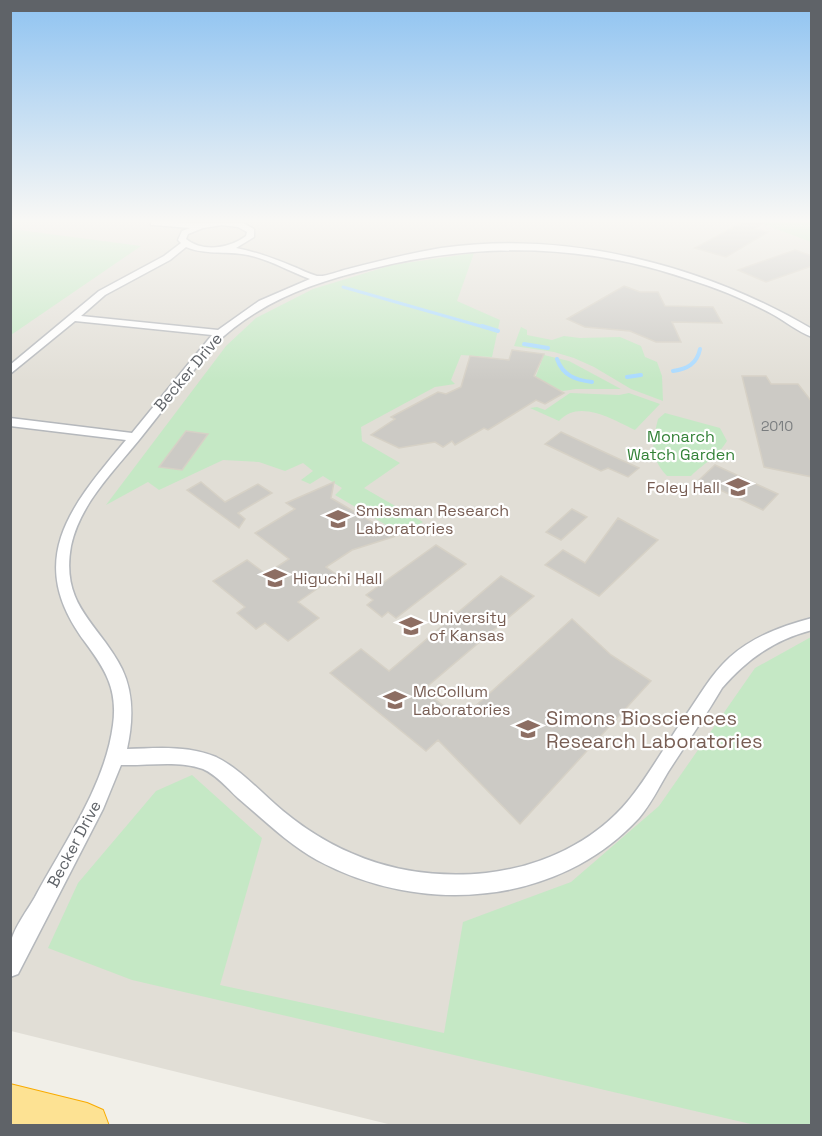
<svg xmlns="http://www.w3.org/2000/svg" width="822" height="1136" viewBox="0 0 822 1136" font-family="'Space Grotesk',sans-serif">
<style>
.education{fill:#e1ded6}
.green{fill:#c5e8c5}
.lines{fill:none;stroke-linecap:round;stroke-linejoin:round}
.stream-far1{stroke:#aadaff;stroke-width:3}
.stream{stroke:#aadaff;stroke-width:4}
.building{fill:#cccac5;stroke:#d6d1c6;stroke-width:1.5}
.street-casing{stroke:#b5b8bc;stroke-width:3}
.highway-casing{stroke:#f9ab00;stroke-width:2}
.street{fill:#fff;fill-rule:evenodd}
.highway{fill:#fde293;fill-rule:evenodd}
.labels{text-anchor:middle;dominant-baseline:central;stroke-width:4.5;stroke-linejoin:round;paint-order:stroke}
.number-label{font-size:14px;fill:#7a7d7f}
.street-label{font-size:16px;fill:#5f6368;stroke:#fff}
.park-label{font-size:16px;fill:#348238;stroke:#fff}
.education-label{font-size:16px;fill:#785e54;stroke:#fff;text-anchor:start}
.near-education-label{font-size:20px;fill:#785e54;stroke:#fff;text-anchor:start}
</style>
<rect width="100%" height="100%" fill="#f1efe8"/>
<!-- education -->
<path class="education" d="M 11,222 L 811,222 L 811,1125 L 392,1125 L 11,1031 Z"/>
<!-- green -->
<path class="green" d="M 758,222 L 811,222 L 811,242 Z
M 11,229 L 141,246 L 11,335 Z
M 474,253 L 457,301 L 500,320 L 492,357 L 461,355 L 451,380 L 455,384 L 435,387 L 361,427 L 362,441 L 400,463 L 364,488 L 423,522 L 403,535 L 335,495 L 342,488 L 323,476 L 310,484 L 301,480 L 313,471 L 303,463 L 285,471 L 259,462 L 223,460 L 159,490 L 148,482 L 106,505 L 226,346 L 256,318 L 313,289 L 392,265 Z
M 521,327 L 527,330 L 527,335 L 552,340 L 564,336 L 580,338 L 620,337 L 641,346 L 645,357 L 657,362 L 662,376 L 663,401 L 631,389 L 594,367 L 574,358 L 554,352 L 514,346 Z
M 544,355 L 569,361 L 621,389 L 576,389 L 563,391 L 534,381 Z
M 570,393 L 619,395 L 629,393 L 660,404 L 635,430 C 614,420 579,398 559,421 L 530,408 L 537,407 L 545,410 Z
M 665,413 L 720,428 L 727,441 C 715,460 706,461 691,476 L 667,476 C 649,456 652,444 658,419 Z
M 811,637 L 811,1125 L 755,1125 L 132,980 L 48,948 L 78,883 L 156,791 L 192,775 L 262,838 L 220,985 L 444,1033 L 463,922 L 571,882 L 659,806 L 755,668 Z"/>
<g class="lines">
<!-- stream-far1 -->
<path class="stream-far1" d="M 343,287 L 487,328"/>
<!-- stream -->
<path class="stream" d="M 482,326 L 498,331
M 524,344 L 548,348
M 557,359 C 563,376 576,380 592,382
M 673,371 C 687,369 697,364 700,349
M 627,377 L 641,375"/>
</g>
<!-- building -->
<path class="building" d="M 743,222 L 765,222 L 754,229 L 768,232 L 726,257 L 695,248 Z
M 795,250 L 812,256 L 812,266 L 766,282 L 738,270 Z
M 624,286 L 640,292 L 658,292 L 665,306 L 713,307 L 722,323 L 672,322 L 681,342 L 656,342 L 630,331 L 585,327 L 567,319 Z
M 512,350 L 544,354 L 534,376 L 564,393 L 545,404 L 536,400 L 488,430 L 484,428 L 455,445 L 452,441 L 443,447 L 435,442 L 399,448 L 371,435 L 395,419 L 391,417 L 438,392 L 446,394 L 461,387 L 470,356 L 509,360 Z
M 742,376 L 766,376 L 771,384 L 798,384 L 812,402 L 812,477 L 764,467 Z
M 186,431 L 208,434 L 182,470 L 159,467 Z
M 561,432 L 619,459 L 639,468 L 628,477 L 608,468 L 601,471 L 545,444 Z
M 715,465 L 778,494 L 763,510 L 699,480 Z
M 201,482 L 225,502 L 258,484 L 272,493 L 238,513 L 245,519 L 239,528 L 187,490 Z
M 334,482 L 331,498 L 396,536 L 352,550 L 326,567 L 337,575 L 298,602 L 319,618 L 288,641 L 265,623 L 256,629 L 237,613 L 245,607 L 213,581 L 247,560 L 266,574 L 289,559 L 255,533 L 295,509 L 286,503 Z
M 572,509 L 587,517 L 561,540 L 546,532 Z
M 618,518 L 658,540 L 599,596 L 545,565 L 563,550 L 585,563 Z
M 436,545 L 466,564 L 396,618 L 388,612 L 382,617 L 367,605 L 373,600 L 366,595 Z
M 501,576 L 534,596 L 423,690 L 461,719 L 572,619 L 611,655 L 651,681 L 520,824 L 438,740 L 426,751 L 330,673 L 361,649 L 389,671 Z"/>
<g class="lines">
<!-- street casing -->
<g class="street-casing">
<path id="street" d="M 151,222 L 243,223 L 254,229 L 254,237 L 236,248 C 256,252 273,258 292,266 C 300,269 309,274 317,276 C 326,277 339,271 348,269 C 379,261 410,253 441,248 C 568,230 703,265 812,329 L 812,337 C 798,332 785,321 772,314 C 746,300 717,288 688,279 C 582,243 478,242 370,269 C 310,283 257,303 213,346 C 188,377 164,409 139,440 C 113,472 80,504 71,546 C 60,607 100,624 122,669 C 134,694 133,722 127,749 C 156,748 188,745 216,757 C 241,769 262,794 283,811 C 341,859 410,881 486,873 C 540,867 593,843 628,801 C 648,777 666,744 684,718 C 699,697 711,674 730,657 C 754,636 782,626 812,618 L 812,630 C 774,640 747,659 722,688 C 705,717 686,744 668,772 C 659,787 651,804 639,818 C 557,907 420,916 317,860 C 288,844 263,819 238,798 C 227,788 217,775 203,769 C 178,760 147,766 121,765 L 103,809 L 18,974 L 10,977 C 10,967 8,951 11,941 C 15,926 27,911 35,897 C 64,843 105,786 113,725 C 118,689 105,669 85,642 C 23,559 72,505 126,440 L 10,426 L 10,418 L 132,433 L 212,335 L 75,321 L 10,374 L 10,365 L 99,291 L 164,256 L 181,243 L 178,240 L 182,231 L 190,228 L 154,225 L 151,225 ZM 222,225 L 238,227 L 247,232 L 246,236 C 230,248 203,253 186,239 L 188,234 L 203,228 ZM 186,247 C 207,256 230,250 252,256 C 272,261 291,272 310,279 L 259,301 L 218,330 L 81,316 L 105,295 L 170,260 Z"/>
</g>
<!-- highway casing -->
<g class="highway-casing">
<path id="highway" d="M 10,1084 L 87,1103 L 103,1110 L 109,1126 L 10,1126 Z"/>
</g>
<!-- street -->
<use href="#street" class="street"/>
<!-- highway -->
<use href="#highway" class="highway"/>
</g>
<!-- sky -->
<linearGradient id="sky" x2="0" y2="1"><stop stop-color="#8fc3f1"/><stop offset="0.58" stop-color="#f9f8f5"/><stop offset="1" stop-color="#f9f8f5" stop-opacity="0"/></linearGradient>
<rect width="822" height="381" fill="url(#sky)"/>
<!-- icons -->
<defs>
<g id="university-bare" transform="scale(1.8)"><path d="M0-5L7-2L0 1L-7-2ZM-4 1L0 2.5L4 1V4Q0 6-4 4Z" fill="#8d6e63" stroke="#fff" stroke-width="2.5" paint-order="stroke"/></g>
</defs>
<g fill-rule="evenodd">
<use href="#university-bare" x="738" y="487"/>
<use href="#university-bare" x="338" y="519"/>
<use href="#university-bare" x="275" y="578"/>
<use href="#university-bare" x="411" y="626"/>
<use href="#university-bare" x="395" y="700"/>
<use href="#university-bare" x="528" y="729"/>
</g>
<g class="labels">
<!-- number labels -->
<g class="number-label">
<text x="777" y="426">2010</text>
</g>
<!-- street labels -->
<g class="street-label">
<text transform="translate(188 372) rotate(-50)">Becker Drive</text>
<text transform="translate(74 844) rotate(-62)">Becker Drive</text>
</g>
<!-- park labels -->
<g class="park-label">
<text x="681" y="436">Monarch<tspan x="681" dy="18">Watch Garden</tspan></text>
</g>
<!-- education labels -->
<g class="education-label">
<text x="720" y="487" text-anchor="end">Foley Hall</text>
<text x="356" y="510">Smissman Research<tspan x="356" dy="18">Laboratories</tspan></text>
<text x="293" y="578">Higuchi Hall</text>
<text x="429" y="617">University<tspan x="429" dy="18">of Kansas</tspan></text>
<text x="413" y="691">McCollum<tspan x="413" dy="18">Laboratories</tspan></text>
</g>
<!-- near-education labels -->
<g class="near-education-label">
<text x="546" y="718">Simons Biosciences<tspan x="546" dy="23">Research Laboratories</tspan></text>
</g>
</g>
<!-- border -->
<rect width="822" height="1136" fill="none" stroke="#5f6368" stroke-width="24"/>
</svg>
